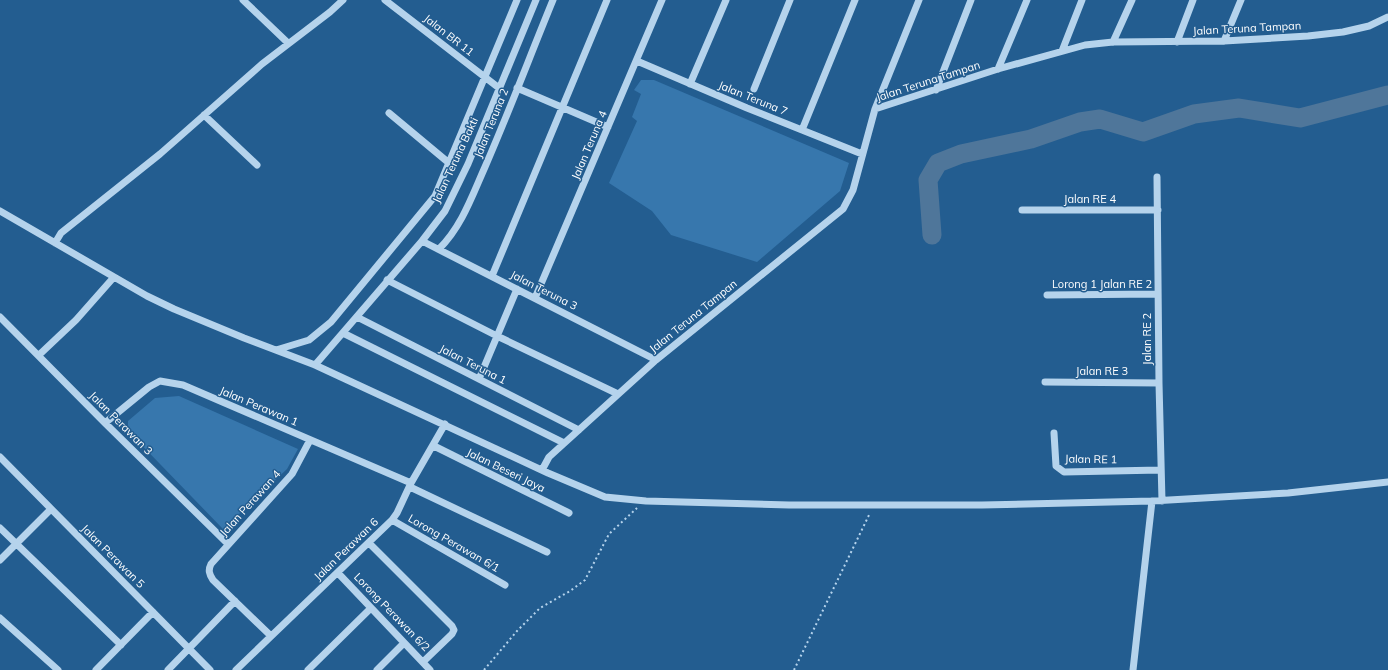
<svg xmlns="http://www.w3.org/2000/svg" width="1388" height="670" viewBox="0 0 1388 670" font-family="Mulish,sans-serif">
<style>
.green{fill:#3777ad}
.lines{fill:none;stroke-linecap:round;stroke-linejoin:round}
.river{stroke:#4f769a;stroke-width:19}
.path{stroke:#b5d3ec;stroke-width:2;stroke-dasharray:2 3;stroke-linecap:butt}
.minor{stroke:#b5d3ec;stroke-width:7}
.labels{text-anchor:middle;dominant-baseline:central;stroke-width:3;stroke-linejoin:round;paint-order:stroke}
.street-label{font-size:11px;fill:#fff;stroke:#235d90}
</style>
<rect width="100%" height="100%" fill="#235d90"/>
<!-- green -->
<path class="green" d="M 641,80 L 654,80 L 849,163 L 840,191 L 757,262 L 671,235 L 652,211 L 609,183 L 637,121 L 632,117 L 641,94 L 634,90 Z
M 179,396 L 298,449 L 287,469 L 223,529 L 128,431 L 128,421 L 155,398 Z"/>
<g class="lines">
<!-- river -->
<path class="river" d="M 932,235 L 928,180 L 938,163 L 961,154 L 1031,139 L 1080,122 L 1100,119 L 1143,132 L 1194,114 L 1239,108 L 1300,118 L 1388,95"/>
<!-- path -->
<path class="path" d="M 484,670 L 517,631 L 540,608 L 570,591 L 585,580 L 609,534 L 637,508
M 794,670 L 870,513"/>
<!-- minor -->
<path class="minor" d="M 243,0 L 288,43
M 385,0 L 499,88
M 1224,41 L 1241,0
M 1113,42 L 1132,0
M 1177,42 L 1193,0
M 1062,51 L 1082,0
M 637,61 L 747,108 L 862,154
M 998,69 L 1027,0
M 690,84 L 726,0
M 517,88 L 608,127
M 754,89 L 790,0
M 936,90 L 971,0
M 875,109 L 919,0
M 389,113 L 449,163
M 204,115 L 257,165
M 802,130 L 855,0
M 1157,177 L 1159,383 L 1162,501
M 1022,210 L 1158,210
M 0,211 L 147,296 L 174,309 L 244,338 L 315,365 L 548,473 L 605,497 L 646,501 L 789,505 L 982,505 L 1152,501 L 1288,493 L 1388,482
M 422,241 L 656,360
M 55,243 L 61,233 L 160,154 L 262,64 L 330,12 L 343,0
M 439,249 C 462,226 472,196 485,167 C 509,112 530,56 553,0
M 492,276 L 607,0
M 387,280 L 497,336 L 618,394
M 1047,295 L 1158,294
M 535,298 L 662,0
M 0,317 L 105,423 L 228,544
M 357,317 L 579,430
M 343,333 L 564,443
M 276,350 L 309,340 L 331,322 L 435,196 L 517,0
M 39,355 L 76,320 L 114,277
M 315,365 L 422,241 L 445,211 L 468,164 L 536,0
M 479,379 L 517,289
M 1045,382 L 1159,383
M 105,423 L 149,387 L 160,381 L 183,385 L 411,483
M 1054,433 L 1056,466 L 1064,472 L 1160,470
M 434,446 L 569,513
M 0,457 L 210,670
M 542,470 L 549,457 L 656,360 L 843,209 L 853,190 L 875,109 L 998,69 L 1085,45 L 1113,42 L 1224,41 L 1308,36 L 1343,32 L 1369,26 L 1388,17
M 410,487 L 547,552
M 392,520 L 505,585
M 0,528 L 121,645
M 369,543 L 452,626 L 454,630 L 452,634 L 424,661
M 0,560 L 51,509
M 338,573 L 430,670
M 0,618 L 58,670
M 271,636 L 213,580 C 209,574 208,570 211,564 L 292,474 L 310,440
M 96,670 L 153,612
M 168,670 L 235,601
M 236,670 L 392,520 L 397,513 L 411,483 L 445,424
M 308,670 L 371,608
M 377,670 L 404,643
M 1133,670 L 1152,501"/>
</g>
<g class="labels">
<!-- street labels -->
<g class="street-label">
<text transform="translate(1247 28) rotate(-3)">Jalan Teruna Tampan</text>
<text transform="translate(449 35) rotate(38)">Jalan BR 11</text>
<text transform="translate(928 81) rotate(-18)">Jalan Teruna Tampan</text>
<text transform="translate(753 98) rotate(22)">Jalan Teruna 7</text>
<text transform="translate(491 123) rotate(-68)">Jalan Teruna 2</text>
<text transform="translate(589 145) rotate(-67)">Jalan Teruna 4</text>
<text transform="translate(455 160) rotate(-65)">Jalan Teruna Bakti</text>
<text x="1090" y="199">Jalan RE 4</text>
<text x="1102" y="284">Lorong 1 Jalan RE 2</text>
<text transform="translate(544 290) rotate(27)">Jalan Teruna 3</text>
<text transform="translate(693 316) rotate(-39)">Jalan Teruna Tampan</text>
<text transform="translate(1147 339) rotate(-90)">Jalan RE 2</text>
<text transform="translate(473 364) rotate(27)">Jalan Teruna 1</text>
<text x="1102" y="371">Jalan RE 3</text>
<text transform="translate(259 406) rotate(23)">Jalan Perawan 1</text>
<text transform="translate(121 423) rotate(45)">Jalan Perawan 3</text>
<text transform="translate(1091 459) rotate(1)">Jalan RE 1</text>
<text transform="translate(506 470) rotate(26)">Jalan Beseri Jaya</text>
<text transform="translate(250 503) rotate(-48)">Jalan Perawan 4</text>
<text transform="translate(454 543) rotate(30)">Lorong Perawan 6/1</text>
<text transform="translate(346 549) rotate(-44)">Jalan Perawan 6</text>
<text transform="translate(113 556) rotate(45)">Jalan Perawan 5</text>
<text transform="translate(392 612) rotate(46)">Lorong Perawan 6/2</text>
</g>
</g>
</svg>
